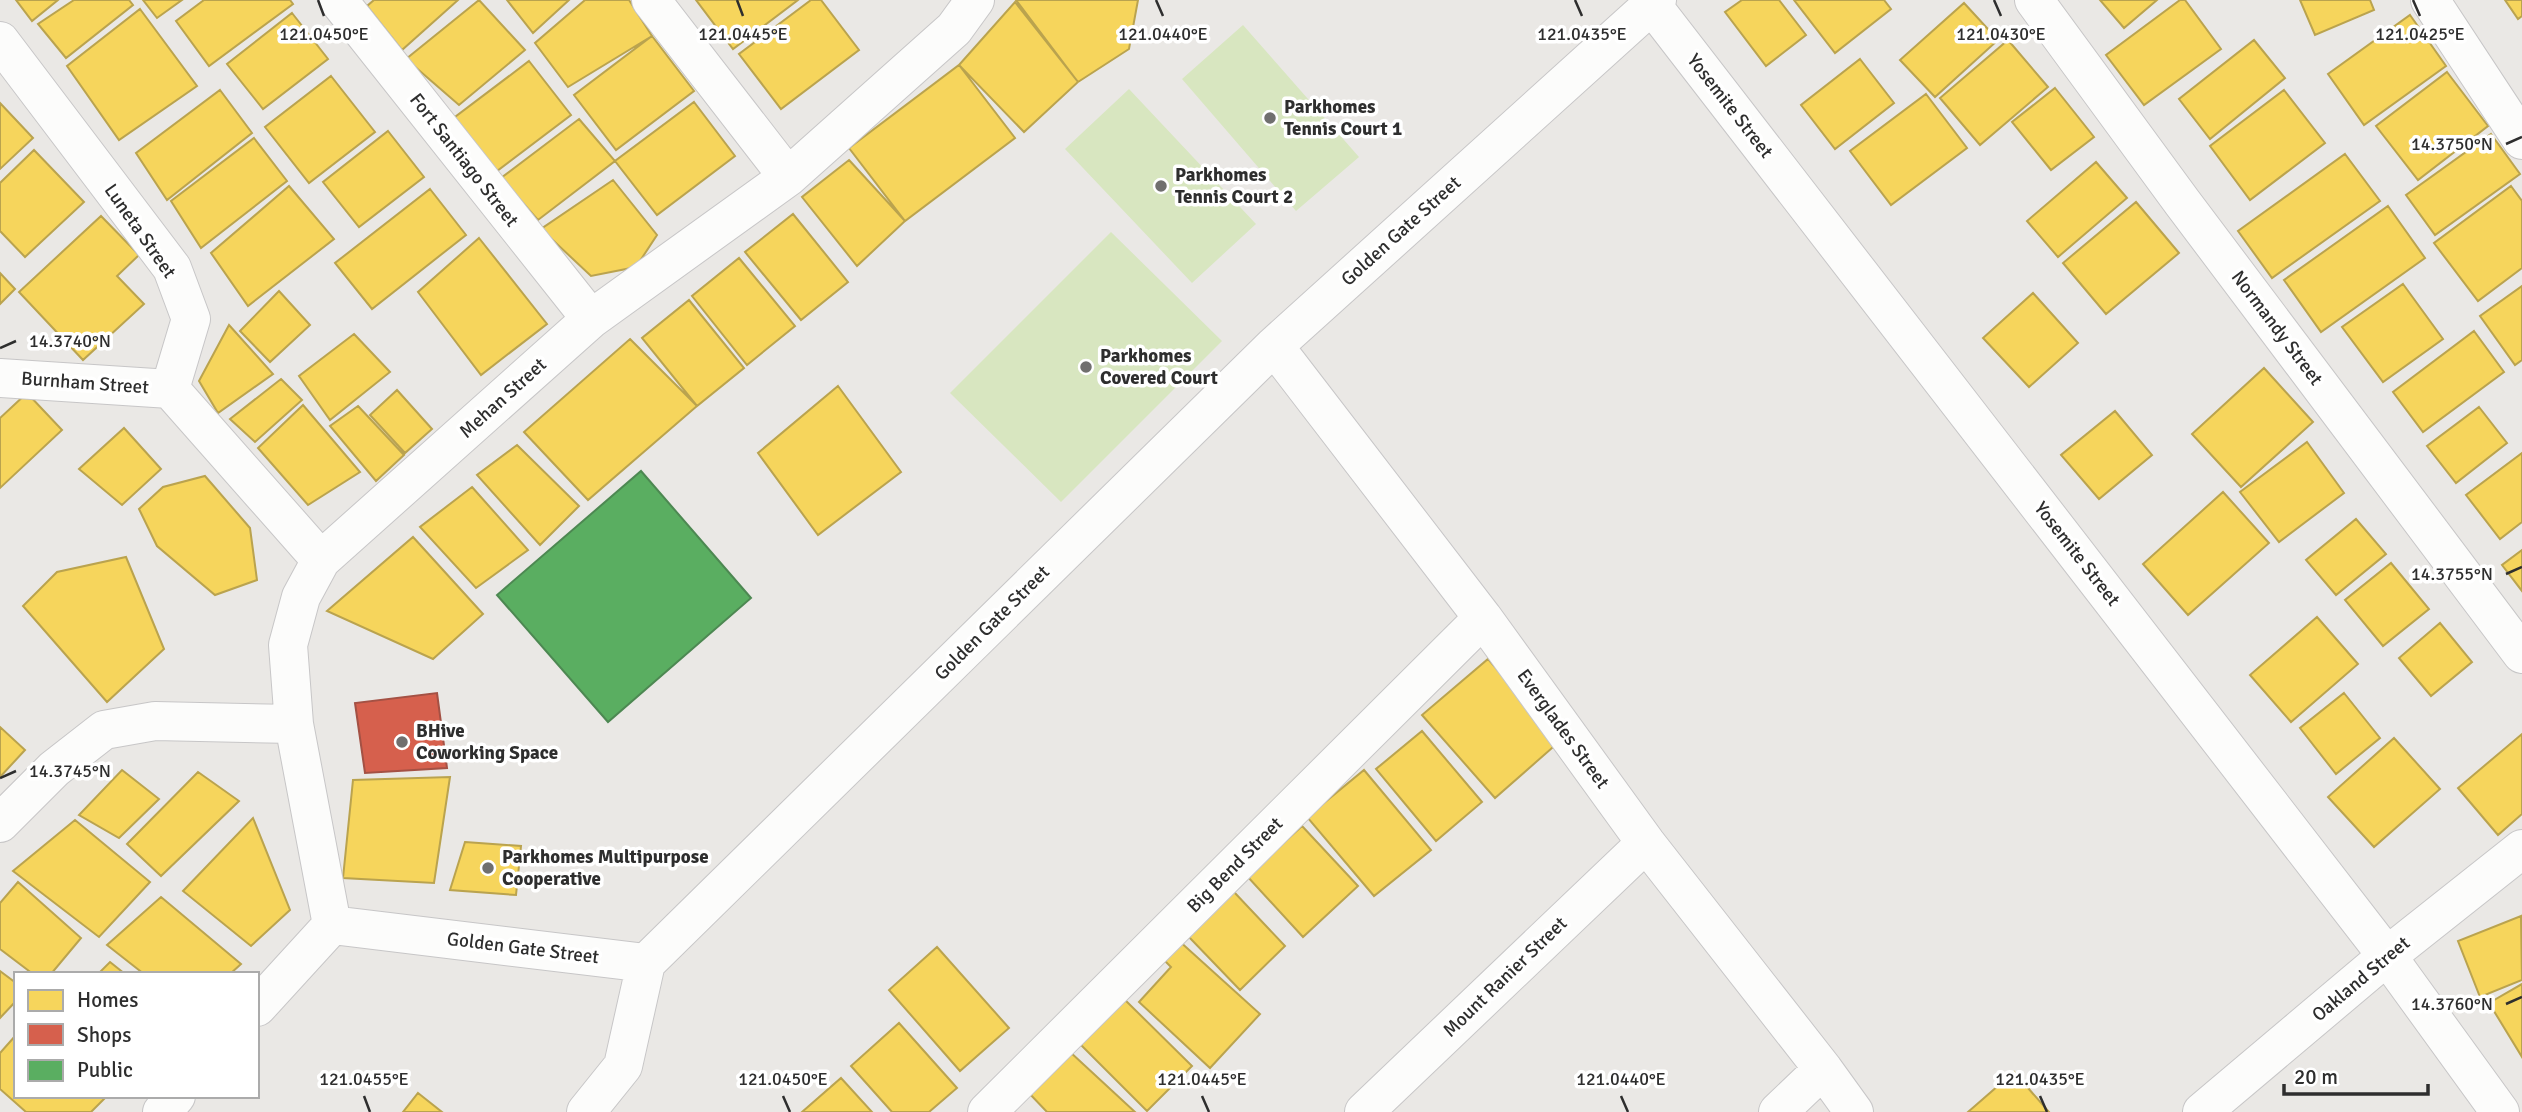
<svg xmlns="http://www.w3.org/2000/svg" width="2522" height="1112" viewBox="0 0 2522 1112" font-family="Signika,sans-serif">
<style>
.pitch{fill:#d8e6c0}
.homes{fill:#f6d55c;stroke:#baa34e;stroke-width:2}
.shops{fill:#d6604d;stroke:#a45144;stroke-width:2}
.public{fill:#5aae61;stroke:#4d8852;stroke-width:2}
.lines{fill:none;stroke-linecap:round;stroke-linejoin:round}
.minor-casing{stroke:#c7c6c7;stroke-width:40}
.minor{stroke:#fcfcfb;stroke-width:38}
.ticks{fill:none;stroke:#2e2e2e;stroke-width:2.5}
.poi-dot{fill:#706f6e;stroke:#fff;stroke-width:2.5}
.labels{text-anchor:middle;dominant-baseline:central;stroke-width:7;stroke-linejoin:round;paint-order:stroke}
.street-label{font-size:19px;fill:#2e2e2e;stroke:#fff}
.poi-label{font-size:19px;font-weight:bold;fill:#2e2e2e;stroke:#fff;text-anchor:start}
.ticks-label{font-size:18px;text-anchor:middle;fill:#2e2e2e;stroke:#fff;stroke-width:7;stroke-linejoin:round;paint-order:stroke}
</style>
<rect width="100%" height="100%" fill="#eae8e5"/>
<!-- pitch -->
<path class="pitch" d="M 1243,25 L 1359,157 L 1296,211 L 1182,79 Z
M 1129,89 L 1256,224 L 1192,283 L 1065,149 Z
M 1111,232 L 1222,341 L 1061,502 L 950,393 Z"/>
<!-- homes -->
<path class="homes" d="M 16,0 L 58,0 L 32,21 Z
M 74,0 L 129,0 L 133,5 L 66,58 L 38,24 Z
M 143,0 L 182,0 L 157,18 Z
M 204,0 L 290,0 L 293,4 L 209,66 L 176,21 Z
M 374,0 L 458,0 L 402,50 L 367,6 Z
M 479,0 L 525,50 L 459,105 L 406,59 Z
M 507,0 L 569,0 L 533,33 Z
M 585,0 L 629,0 L 652,36 L 568,87 L 535,43 Z
M 696,0 L 798,0 L 733,49 Z
M 811,0 L 821,0 L 859,50 L 781,109 L 739,54 Z
M 1016,0 L 1138,0 L 1129,49 L 1078,82 Z
M 1742,0 L 1779,0 L 1806,35 L 1766,66 L 1725,12 Z
M 1794,0 L 1884,0 L 1891,9 L 1835,53 Z
M 2100,0 L 2157,0 L 2124,28 Z
M 2180,0 L 2185,0 L 2221,49 L 2144,105 L 2106,55 Z
M 2300,0 L 2370,0 L 2374,10 L 2315,35 Z
M 2505,0 L 2522,0 L 2522,16 L 2518,19 Z
M 1015,2 L 1078,82 L 1024,132 L 959,65 Z
M 1964,3 L 1998,40 L 1935,97 L 1900,60 Z
M 140,9 L 197,86 L 119,140 L 67,66 Z
M 292,13 L 328,59 L 263,109 L 227,64 Z
M 2410,15 L 2446,66 L 2364,125 L 2328,74 Z
M 652,36 L 694,91 L 616,150 L 574,95 Z
M 2008,40 L 2048,87 L 1980,145 L 1940,98 Z
M 2254,40 L 2285,78 L 2210,139 L 2179,99 Z
M 1860,59 L 1894,103 L 1835,149 L 1801,105 Z
M 529,61 L 571,115 L 493,174 L 451,120 Z
M 959,65 L 1015,138 L 905,221 L 849,148 Z
M 2447,72 L 2488,126 L 2418,180 L 2376,126 Z
M 331,76 L 375,132 L 309,183 L 265,127 Z
M 2055,88 L 2094,137 L 2051,170 L 2012,122 Z
M 220,90 L 252,133 L 167,200 L 136,153 Z
M 2284,90 L 2325,143 L 2250,200 L 2210,146 Z
M 1926,94 L 1967,148 L 1891,205 L 1850,151 Z
M 694,102 L 735,156 L 657,215 L 615,161 Z
M 0,103 L 33,138 L 0,169 Z
M 579,119 L 615,161 L 538,220 L 501,178 Z
M 388,131 L 424,177 L 359,227 L 323,182 Z
M 2491,134 L 2520,174 L 2435,235 L 2406,195 Z
M 254,138 L 287,181 L 201,248 L 171,201 Z
M 34,150 L 84,202 L 25,257 L 0,231 L 0,183 Z
M 2345,154 L 2380,201 L 2272,278 L 2238,231 Z
M 849,160 L 905,221 L 857,266 L 802,197 Z
M 2096,162 L 2127,198 L 2058,257 L 2027,221 Z
M 613,180 L 657,235 L 636,267 L 591,276 L 541,229 Z
M 289,186 L 334,239 L 248,306 L 211,253 Z
M 2511,186 L 2522,201 L 2522,268 L 2478,301 L 2434,243 Z
M 430,189 L 466,235 L 372,309 L 335,263 Z
M 2136,202 L 2179,253 L 2106,314 L 2063,263 Z
M 2388,206 L 2425,258 L 2321,332 L 2284,280 Z
M 793,214 L 848,282 L 801,320 L 745,252 Z
M 101,216 L 139,255 L 117,276 L 144,304 L 83,360 L 19,292 Z
M 479,238 L 547,324 L 481,375 L 418,292 Z
M 739,258 L 795,326 L 747,365 L 692,296 Z
M 0,273 L 15,289 L 0,304 Z
M 2403,284 L 2443,339 L 2383,382 L 2342,327 Z
M 2522,286 L 2522,360 L 2515,365 L 2480,316 Z
M 279,291 L 310,325 L 270,362 L 240,331 Z
M 2033,293 L 2078,343 L 2029,387 L 1983,338 Z
M 689,300 L 744,368 L 697,406 L 642,338 Z
M 229,325 L 273,374 L 218,413 L 199,381 Z
M 2474,331 L 2504,372 L 2423,432 L 2393,392 Z
M 354,334 L 390,372 L 330,420 L 299,376 Z
M 630,339 L 697,406 L 588,500 L 524,432 Z
M 2264,368 L 2313,422 L 2241,487 L 2192,434 Z
M 281,379 L 302,400 L 255,442 L 230,419 Z
M 838,386 L 901,472 L 818,535 L 758,453 Z
M 397,390 L 432,429 L 405,453 L 370,415 Z
M 27,393 L 62,430 L 0,488 L 0,418 Z
M 303,405 L 360,472 L 308,505 L 258,448 Z
M 358,406 L 404,455 L 376,481 L 330,426 Z
M 2479,407 L 2507,443 L 2456,483 L 2427,446 Z
M 2115,411 L 2152,455 L 2099,499 L 2061,455 Z
M 124,428 L 161,469 L 122,505 L 79,469 Z
M 2307,442 L 2344,493 L 2279,542 L 2240,492 Z
M 517,445 L 579,506 L 540,545 L 477,475 Z
M 2522,453 L 2522,522 L 2500,539 L 2466,495 Z
M 205,476 L 250,528 L 257,580 L 215,595 L 157,546 L 139,509 L 163,487 Z
M 472,487 L 528,550 L 476,588 L 420,527 Z
M 2223,492 L 2269,543 L 2188,615 L 2143,564 Z
M 2356,519 L 2386,554 L 2336,595 L 2306,560 Z
M 413,537 L 483,614 L 433,659 L 327,611 Z
M 2522,550 L 2522,591 L 2502,565 Z
M 126,557 L 164,649 L 107,702 L 23,606 L 57,572 Z
M 2391,563 L 2429,609 L 2383,646 L 2345,600 Z
M 2317,617 L 2358,664 L 2291,722 L 2250,675 Z
M 2440,623 L 2472,662 L 2431,696 L 2399,658 Z
M 1488,659 L 1560,741 L 1495,798 L 1422,715 Z
M 2344,693 L 2380,738 L 2336,774 L 2300,728 Z
M 0,727 L 25,750 L 0,777 Z
M 1422,731 L 1482,802 L 1436,841 L 1376,769 Z
M 2522,734 L 2522,814 L 2498,835 L 2458,788 Z
M 2394,738 L 2440,789 L 2374,847 L 2328,797 Z
M 122,770 L 159,799 L 119,838 L 79,815 Z
M 1364,770 L 1431,850 L 1374,896 L 1307,817 Z
M 198,772 L 239,801 L 161,876 L 127,844 Z
M 450,777 L 434,883 L 343,878 L 353,780 Z
M 253,818 L 290,910 L 251,946 L 183,891 Z
M 75,820 L 150,882 L 99,937 L 13,871 Z
M 1302,826 L 1358,886 L 1303,937 L 1247,876 Z
M 465,842 L 521,846 L 516,895 L 450,890 Z
M 18,882 L 81,938 L 51,974 L 33,974 L 0,949 L 0,903 Z
M 1234,892 L 1285,946 L 1240,990 L 1188,936 Z
M 161,897 L 241,964 L 230,974 L 144,974 L 107,945 Z
M 2521,916 L 2522,980 L 2480,997 L 2458,941 Z
M 1177,939 L 1260,1014 L 1210,1068 L 1139,1002 L 1171,967 L 1160,956 Z
M 937,947 L 1009,1028 L 960,1071 L 889,990 Z
M 110,962 L 125,974 L 98,974 Z
M 0,971 L 16,983 L 16,1001 L 0,1018 Z
M 2522,984 L 2522,1057 L 2489,1003 Z
M 1120,995 L 1192,1066 L 1147,1111 L 1075,1039 Z
M 899,1023 L 957,1088 L 929,1112 L 892,1112 L 851,1066 Z
M 16,1035 L 16,1096 L 107,1096 L 91,1112 L 26,1112 L 0,1089 L 0,1053 Z
M 1069,1051 L 1135,1112 L 1047,1112 L 1027,1091 Z
M 2014,1072 L 2049,1112 L 1968,1112 Z
M 841,1078 L 872,1112 L 802,1112 Z
M 418,1093 L 442,1112 L 403,1112 Z"/>
<!-- shops -->
<path class="shops" d="M 437,693 L 447,768 L 365,773 L 355,703 Z"/>
<!-- public -->
<path class="public" d="M 641,471 L 751,598 L 608,722 L 497,595 Z"/>
<g class="lines">
<!-- minor casing -->
<g class="minor-casing">
<path id="minor" d="M 338,0 L 591,319
M 651,0 L 788,177
M 1648,0 L 2387,956 L 2500,1112
M 2034,0 L 2182,202 L 2522,654
M 2430,0 L 2522,140
M 0,41 L 172,268 L 191,319 L 170,389 L 321,560
M 1274,346 L 1483,618 L 1646,843 L 1823,1069 L 1854,1112
M 0,378 L 170,389
M 0,823 L 54,769 L 104,730 L 155,721 L 294,724
M 332,925 L 294,724 L 288,645 L 301,597 L 321,560 L 591,319 L 788,177 L 954,29 L 975,0
M 257,1007 L 332,925 L 646,963 L 1274,346 L 1657,0
M 162,1112 L 176,1096
M 586,1112 L 623,1066 L 646,963
M 987,1112 L 1483,618
M 1364,1112 L 1646,843
M 1778,1112 L 1823,1069
M 2202,1112 L 2387,956 L 2522,849"/>
</g>
<!-- minor -->
<use href="#minor" class="minor"/>
</g>
<!-- ticks -->
<path class="ticks" d="M 318,0 L 324,16M 737,0 L 743,16M 1156,0 L 1163,16M 1575,0 L 1582,16M 1994,0 L 2001,16M 2413,0 L 2420,16M 2506,144 L 2522,137M 0,348 L 16,341M 2506,574 L 2522,567M 0,778 L 16,771M 2506,1004 L 2522,997M 364,1096 L 370,1112M 783,1096 L 790,1112M 1202,1096 L 1209,1112M 1621,1096 L 1628,1112M 2040,1096 L 2047,1112"/>
<!-- markers -->
<g class="poi-dot">
<circle cx="1270" cy="118" r="7"/>
<circle cx="1161" cy="186" r="7"/>
<circle cx="1086" cy="367" r="7"/>
<circle cx="402" cy="742" r="7"/>
<circle cx="488" cy="868" r="7"/>
</g>
<g class="labels">
<!-- street labels -->
<g class="street-label">
<text transform="translate(1730 106) rotate(52)">Yosemite Street</text>
<text transform="translate(464 160) rotate(52)">Fort Santiago Street</text>
<text transform="translate(140 231) rotate(55)">Luneta Street</text>
<text transform="translate(1401 231) rotate(-42)">Golden Gate Street</text>
<text transform="translate(2277 328) rotate(53)">Normandy Street</text>
<text transform="translate(85 383) rotate(4)">Burnham Street</text>
<text transform="translate(503 398) rotate(-42)">Mehan Street</text>
<text transform="translate(2077 554) rotate(52)">Yosemite Street</text>
<text transform="translate(992 623) rotate(-45)">Golden Gate Street</text>
<text transform="translate(1563 729) rotate(54)">Everglades Street</text>
<text transform="translate(1235 865) rotate(-45)">Big Bend Street</text>
<text transform="translate(523 948) rotate(7)">Golden Gate Street</text>
<text transform="translate(1505 977) rotate(-44)">Mount Ranier Street</text>
<text transform="translate(2361 979) rotate(-40)">Oakland Street</text>
</g>
<!-- poi labels -->
<g class="poi-label">
<text x="1284" y="107">Parkhomes<tspan x="1284" dy="22">Tennis Court 1</tspan></text>
<text x="1175" y="175">Parkhomes<tspan x="1175" dy="22">Tennis Court 2</tspan></text>
<text x="1100" y="356">Parkhomes<tspan x="1100" dy="22">Covered Court</tspan></text>
<text x="416" y="731">BHive<tspan x="416" dy="22">Coworking Space</tspan></text>
<text x="502" y="857">Parkhomes Multipurpose<tspan x="502" dy="22">Cooperative</tspan></text>
</g>
</g>
<g class="ticks-label">
<text x="324" y="40">121.0450°E</text>
<text x="743" y="40">121.0445°E</text>
<text x="1163" y="40">121.0440°E</text>
<text x="1582" y="40">121.0435°E</text>
<text x="2001" y="40">121.0430°E</text>
<text x="2420" y="40">121.0425°E</text>
<text x="2452" y="150">14.3750°N</text>
<text x="70" y="347">14.3740°N</text>
<text x="2452" y="580">14.3755°N</text>
<text x="70" y="777">14.3745°N</text>
<text x="2452" y="1010">14.3760°N</text>
<text x="364" y="1085">121.0455°E</text>
<text x="783" y="1085">121.0450°E</text>
<text x="1202" y="1085">121.0445°E</text>
<text x="1621" y="1085">121.0440°E</text>
<text x="2040" y="1085">121.0435°E</text>
</g>
<!-- legend -->
<rect x="14" y="972" width="245" height="126" fill="#ffffff" stroke="#ababab" stroke-width="2"/>
<rect x="28" y="990" width="35" height="21" fill="#f6d55c" stroke="#ababab" stroke-width="2"/>
<text x="77" y="1007" font-size="21" fill="#2e2e2e">Homes</text>
<rect x="28" y="1024" width="35" height="21" fill="#d6604d" stroke="#ababab" stroke-width="2"/>
<text x="77" y="1042" font-size="21" fill="#2e2e2e">Shops</text>
<rect x="28" y="1060" width="35" height="21" fill="#5aae61" stroke="#ababab" stroke-width="2"/>
<text x="77" y="1077" font-size="21" fill="#2e2e2e">Public</text>
<!-- scale -->
<path d="M2284 1084v10h144v-10" fill="none" stroke="#2e2e2e" stroke-width="3.5"/>
<text x="2294" y="1084" font-size="21" fill="#2e2e2e" stroke="#ffffff" stroke-width="5" paint-order="stroke">20 m</text>
</svg>
